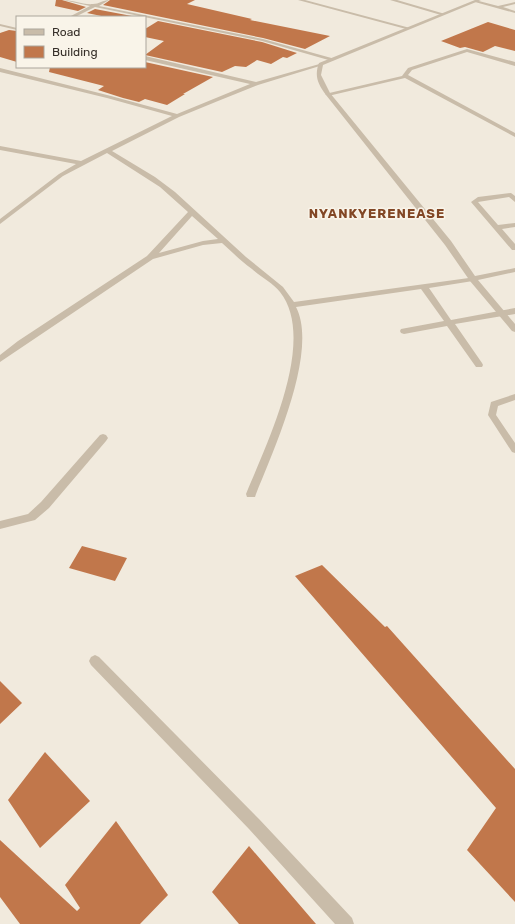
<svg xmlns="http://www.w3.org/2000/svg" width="515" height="924" viewBox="0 0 515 924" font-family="Rubik,sans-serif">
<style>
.building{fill:#c1774b}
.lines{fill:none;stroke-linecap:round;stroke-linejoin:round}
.service{fill:#c9bca9;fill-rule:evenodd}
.minor{fill:#c9bca9;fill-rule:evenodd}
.tertiary{fill:#c9bca9;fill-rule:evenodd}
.labels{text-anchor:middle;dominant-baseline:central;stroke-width:3;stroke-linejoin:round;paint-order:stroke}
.far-district-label{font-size:13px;font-weight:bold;letter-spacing:1px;fill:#824725;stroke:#f9f4e9}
</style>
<rect width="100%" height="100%" fill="#f1eadd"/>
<!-- building -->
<path class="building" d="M 56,0 L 62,0 L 86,7 L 78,11 L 55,6 Z
M 110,0 L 195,0 L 187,4 L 252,19 L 250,20 L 330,36 L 305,49 L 263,38 L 103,5 Z
M 95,9 L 137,17 L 106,17 L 87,13 Z
M 158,21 L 262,42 L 297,53 L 287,58 L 283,57 L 271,64 L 257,60 L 246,67 L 235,66 L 222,72 L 145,55 L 164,41 L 145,37 L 145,29 Z
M 488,22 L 515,30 L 515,51 L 495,46 L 483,52 L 465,47 L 460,48 L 441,41 Z
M 9,30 L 17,31 L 17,62 L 0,57 L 0,33 Z
M 145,62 L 213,77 L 183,94 L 185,94 L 167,105 L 145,99 L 139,102 L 123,98 L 98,90 L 104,86 L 49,72 L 50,67 L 145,67 Z
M 82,546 L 127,558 L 115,581 L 69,568 Z
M 322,565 L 385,627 L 387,626 L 515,769 L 515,902 L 467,850 L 496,808 L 295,576 Z
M 0,681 L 22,703 L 0,724 Z
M 45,752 L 90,801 L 40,848 L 8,800 Z
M 116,821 L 168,895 L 140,924 L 20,924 L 0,897 L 0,840 L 77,911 L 80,908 L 65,885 Z
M 249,846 L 316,924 L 239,924 L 212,892 Z"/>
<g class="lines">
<!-- service -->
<path class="service" d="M 515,394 L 515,400 L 498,406 L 496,415 L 515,443 L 515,453 L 512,452 L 488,415 L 491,402 Z"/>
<!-- minor -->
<path class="minor" d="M 63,0 C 73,0 83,5 93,4 C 99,4 103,0 109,0 L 99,6 L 263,39 L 335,59 L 332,61 L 262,41 L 95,7 L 75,17 L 69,17 L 90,6 Z
M 298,0 L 305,0 L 410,28 L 406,29 Z
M 390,0 L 397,0 L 445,14 L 441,15 Z
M 475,0 L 498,6 L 515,2 L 515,4 L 503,7 L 515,11 L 515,13 L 475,2 Z
M 0,24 L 17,28 L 17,30 L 0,26 Z
M 467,49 L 515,62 L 515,66 L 467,52 L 412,70 L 408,75 L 515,133 L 515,137 L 405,78 L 328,96 L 325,94 L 402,76 L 408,68 Z
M 145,56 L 256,82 L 323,63 L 323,65 L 258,85 L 218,101 L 179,117 L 112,151 L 155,177 L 175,192 L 246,257 L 283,287 L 294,302 L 476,277 L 477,279 L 473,281 L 429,288 L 451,320 L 515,308 L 515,314 L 455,324 L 482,363 L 483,365 L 482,367 L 476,367 L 447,326 L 404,334 L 401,333 L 400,331 L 401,329 L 444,321 L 421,289 L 296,307 C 319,351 273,451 256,494 L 255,497 L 247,497 L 246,494 C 266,445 318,340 280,292 C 273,283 261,277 252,269 C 241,261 232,252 222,243 L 203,245 L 153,259 L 0,362 L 0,355 L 18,341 L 147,256 L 188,212 L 160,187 L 107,153 L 63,176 L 0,224 L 0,219 L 59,174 L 76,164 L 0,150 L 0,146 L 81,161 L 172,116 L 107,98 L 0,72 L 0,68 L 111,96 L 177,114 L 250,84 L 145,60 ZM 192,216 L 218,239 L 203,241 L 159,253 Z
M 511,193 L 515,196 L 515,202 L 509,197 L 478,202 L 498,225 L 515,223 L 515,227 L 502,229 L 515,244 L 515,250 L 512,250 L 471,202 L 478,197 Z
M 103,434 L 106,435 L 108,438 L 106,441 L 49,508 L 35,520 L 0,529 L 0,521 L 28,514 L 41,502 L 100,435 Z
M 95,655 L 99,657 L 259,819 L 352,918 L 354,924 L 335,924 L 249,829 L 91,665 L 89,661 L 91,657 Z"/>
<!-- tertiary -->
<path class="tertiary" d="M 475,0 L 481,0 L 323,65 L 321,75 L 330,93 L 451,241 L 475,276 L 515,268 L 515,272 L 478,280 L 515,324 L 515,332 L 512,331 L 470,281 L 445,245 L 326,95 C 318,84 314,76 319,63 Z"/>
</g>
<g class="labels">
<!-- far-district labels -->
<g class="far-district-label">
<text x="377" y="213">NYANKYERENEASE</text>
</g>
</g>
<!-- legend -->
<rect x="16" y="16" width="130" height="52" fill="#f9f4e9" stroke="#aba59c"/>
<rect x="24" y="29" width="20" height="6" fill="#c9bca9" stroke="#aba59c"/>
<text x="52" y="36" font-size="12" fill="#362f29">Road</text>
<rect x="24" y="46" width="20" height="12" fill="#c1774b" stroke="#aba59c"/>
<text x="52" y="56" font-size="12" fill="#362f29">Building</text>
</svg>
